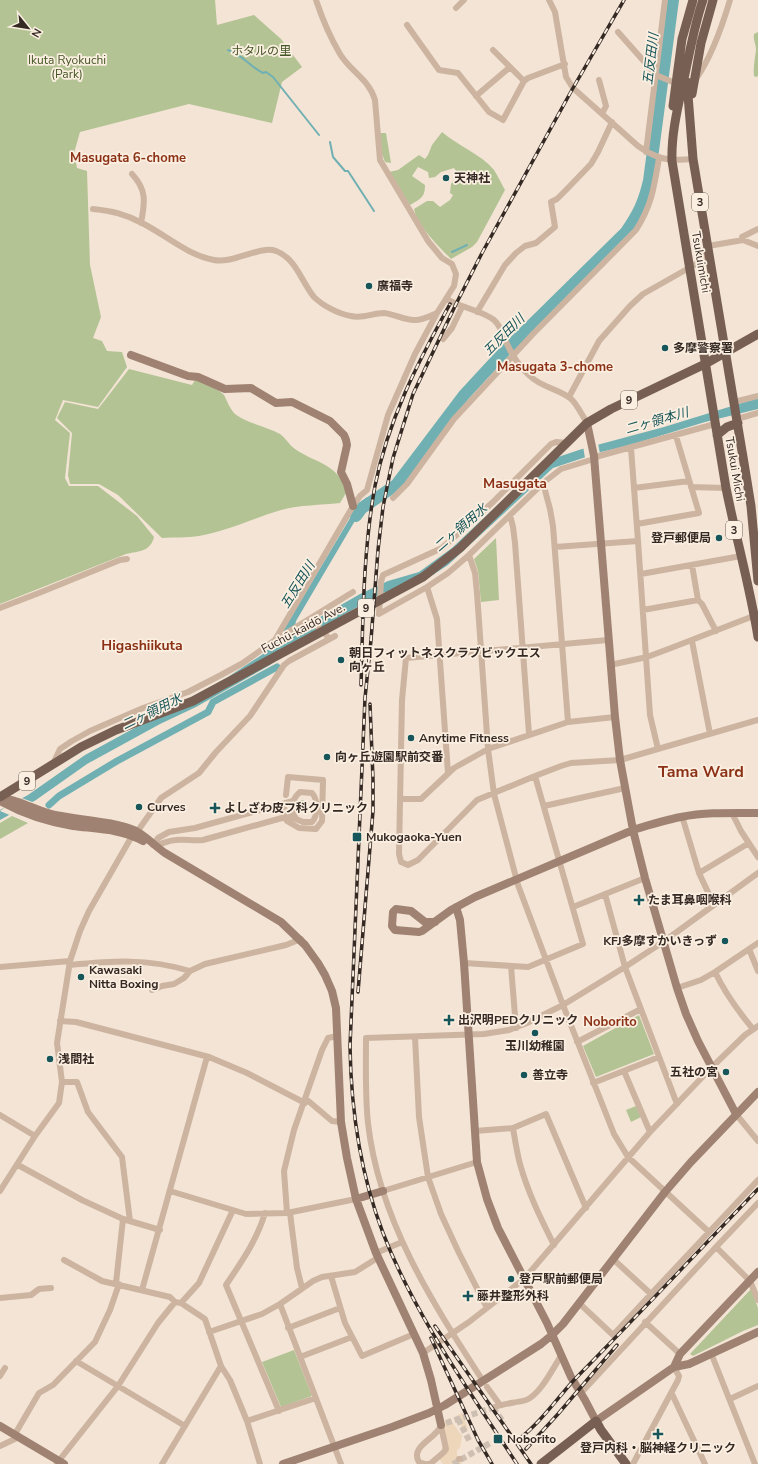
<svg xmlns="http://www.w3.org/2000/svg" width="758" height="1464" viewBox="0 0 758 1464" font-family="'Nunito Sans','Noto Sans JP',sans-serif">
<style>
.green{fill:#b3c394}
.plaza{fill:#edd6ba}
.water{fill:#71b0b2}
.pier{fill:#f3e4d5}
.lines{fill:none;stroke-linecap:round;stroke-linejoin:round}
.stream{stroke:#71b0b2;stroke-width:2}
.canal{stroke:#71b0b2;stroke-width:7}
.river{stroke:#71b0b2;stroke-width:12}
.street-tunnel{stroke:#cdbfb2;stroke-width:6;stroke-dasharray:6 3;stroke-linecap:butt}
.street{stroke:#ccb4a0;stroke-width:6}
.secondary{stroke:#9f8271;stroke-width:8}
.primary{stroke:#785f53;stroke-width:9}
.rail-casing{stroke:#352924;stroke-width:3.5}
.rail{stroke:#fbefe1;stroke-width:2;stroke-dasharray:6;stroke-linecap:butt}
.poi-dot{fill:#165559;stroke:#fbefe1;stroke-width:1.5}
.labels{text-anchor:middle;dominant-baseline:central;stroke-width:3.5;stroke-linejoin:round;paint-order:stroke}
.shield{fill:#fbefe1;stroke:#70645d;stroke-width:1}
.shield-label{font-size:11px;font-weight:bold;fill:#352924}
.park-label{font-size:12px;fill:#445525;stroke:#fbefe1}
.poi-label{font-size:12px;font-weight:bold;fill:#352924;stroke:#fbefe1;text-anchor:start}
.street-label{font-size:12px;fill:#352924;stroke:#fbefe1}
.water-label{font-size:13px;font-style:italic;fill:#165559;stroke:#fbefe1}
.neighbourhood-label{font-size:13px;font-weight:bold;fill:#8b3116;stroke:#fbefe1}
.quarter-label{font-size:14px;font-weight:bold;fill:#8b3116;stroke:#fbefe1}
.district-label{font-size:16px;font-weight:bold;fill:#8b3116;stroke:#fbefe1}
</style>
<rect width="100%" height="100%" fill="#f3e4d5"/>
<!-- green -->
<path class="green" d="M 0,0 L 215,0 L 217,25 L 254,15 L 281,39 L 302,67 L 282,82 L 272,123 L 189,104 L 80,132 L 74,153 L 77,168 L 87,171 L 90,265 L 101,317 L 93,338 L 102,341 L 107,351 L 122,352 L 127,367 L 98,407 L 63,400 L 55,420 L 70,433 L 65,478 L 69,486 L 98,486 L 137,516 L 154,537 C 150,552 139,551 126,554 L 0,604 Z
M 758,32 L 758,76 L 756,77 L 754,76 C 753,67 755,59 756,50 C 756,43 753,41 754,34 Z
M 442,132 C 458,146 481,154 494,170 C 498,176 501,183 505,190 L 477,242 L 472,247 L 451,259 C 439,247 417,225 414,209 L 427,201 L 433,201 L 440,207 L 450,200 L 453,195 L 450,193 L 451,184 L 458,174 L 454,168 L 441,172 L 435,177 L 429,178 L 428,172 L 418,167 L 412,176 L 425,185 C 425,198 420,199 410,205 L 389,172 L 398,170 L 419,155 L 425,159 L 428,155 L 432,145 Z
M 380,133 L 386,133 L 391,163 L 385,162 L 382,154 Z
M 129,369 L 192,385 L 195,380 C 201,381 220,390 224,395 C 227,401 230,409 235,414 C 248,424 266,426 280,434 C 286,438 289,445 295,449 C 317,464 340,464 346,493 L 340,503 C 320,505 300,505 281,510 C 254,518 227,531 199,536 C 187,538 174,537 162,538 L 118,495 L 99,484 L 70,484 L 68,475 L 72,433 L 57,418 L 65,402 L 98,409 Z
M 496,538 L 499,600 L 481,602 L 478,571 L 474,559 Z
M296 806a6 6 0 1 1 12 0a6 6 0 1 1-12 0Z
M 12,816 L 28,823 L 0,839 L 0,823 Z
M 639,1015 L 654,1054 L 596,1077 L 583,1046 Z
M 636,1106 L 641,1117 L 631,1122 L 626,1110 Z
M 751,1289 L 758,1308 L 758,1325 L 743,1331 L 693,1356 L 690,1354 Z
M 294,1350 L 312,1396 L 281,1407 L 262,1362 Z"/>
<!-- plaza -->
<path class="plaza" d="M 462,1413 L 468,1429 L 464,1432 L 456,1416 Z
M 449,1418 L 462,1436 L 460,1448 L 457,1450 L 457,1455 L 462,1464 L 443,1464 L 440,1460 L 445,1430 L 444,1423 Z"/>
<!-- water -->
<path class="water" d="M 758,398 L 758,409 L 705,422 L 627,446 L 601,452 L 553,468 L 448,565 L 422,582 L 383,593 L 359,606 L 313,633 L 270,665 L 196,707 L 160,724 L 87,764 L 36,800 L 0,820 L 0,810 L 28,795 L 85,755 L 228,677 L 263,654 L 272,646 L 284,629 L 359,503 L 367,497 L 366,509 L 359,514 L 296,621 L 294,632 L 360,594 L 388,581 L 419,572 L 452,548 L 543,462 L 582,449 L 664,427 Z"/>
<!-- pier -->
<path class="pier" d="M 598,443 L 600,454 L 585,458 L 583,446 Z
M 19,797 L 35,803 L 12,816 L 0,811 Z"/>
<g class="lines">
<!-- stream -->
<path class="stream" d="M 228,50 C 243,55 249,66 263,73 L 266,72 L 273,77 L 319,135
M 330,142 L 333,157 L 345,171 L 348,171 L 374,211
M 452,252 L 467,245"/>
<!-- canal -->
<path class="canal" d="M 407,471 L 413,469
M 49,805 L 59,796 L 117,761 L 208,712 L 213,702 L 277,667"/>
<!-- river -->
<path class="river" d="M 356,516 L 362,508 L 396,485 L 464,395 L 501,355 L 626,232 C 639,213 644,202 649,181 L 673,0"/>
<!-- street-tunnel -->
<path class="street-tunnel" d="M 493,1408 L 504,1423
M 458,1419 L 470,1442
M 446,1423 L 495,1407
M 453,1464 L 492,1442"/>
<!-- street -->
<path class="street" d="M 549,0 L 555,12 L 566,77 L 573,88 L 638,146 C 658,160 669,161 693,159
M 456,8 L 464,0
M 407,25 L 439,70 L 458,73 L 489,112 L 503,120 L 524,81 L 528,78 L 565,64
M 618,32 L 656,75 L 675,83
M 493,50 L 524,81
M 696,79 C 712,56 722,27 730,0
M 599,80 L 606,106 L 602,114
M 476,96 L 510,67
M 646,152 L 665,0
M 132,174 C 147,190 145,202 141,223
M 93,209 C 112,211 125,214 142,223 C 166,235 187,255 214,260 C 233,264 261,245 276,251 C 296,258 302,283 314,297 C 323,306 339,314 351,316 C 363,319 373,313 384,313 C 394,314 404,320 414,320 C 421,321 430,316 437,313
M 743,240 L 742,237 L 758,229
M 447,299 C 461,308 481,310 494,320 C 501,326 503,336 507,344 C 512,355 521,368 530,376 C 541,387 558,389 570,398 C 576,402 583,417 587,423
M 477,312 L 505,265 L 516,253 L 525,246 L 536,243 L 555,227 L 551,202 L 557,199 L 567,189 L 591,164 L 598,152 L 612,122
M 443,339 L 452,328 L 462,307
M 569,397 L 599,341 L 630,306 L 643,294 L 696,264 C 703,259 706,255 708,246 L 743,240 L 758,246
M 734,402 L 758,396
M 737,419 L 758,413
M 567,443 L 556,442 L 551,444 L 493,502 L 442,548 L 383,575 L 381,582 L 379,614 L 427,587 L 448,573 L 469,555 L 543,483 L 561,469 L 594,459 L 599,456 L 715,424
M 543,483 L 550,509 L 553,526 L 568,722
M 691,487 L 726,488
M 634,488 L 689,481
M 393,498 L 407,484 L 454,419 L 533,334 L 636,230 C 652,205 654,187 659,158
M 510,515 L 513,527 L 515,543 L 529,734
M 637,524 L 699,513 L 676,436
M 638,541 L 650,715 L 658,749
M 555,547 L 638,541 L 631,448
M 469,555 L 475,573 L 477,593 L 488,749 L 494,794 L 518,885 L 563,1005 L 614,1134 L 628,1157 L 709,1232
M 692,565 L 698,600 L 702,604 L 716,631
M 641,574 L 741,556
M 427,587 L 437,619 L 448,773
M 0,608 L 39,593 L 120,560 L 127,559
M 643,610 L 698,600
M 310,619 L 330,639
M 275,640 L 353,506 L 360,496 L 367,490 L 388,415 L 415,354 L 437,313 L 454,286 L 456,274 L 452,264 L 442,258 L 428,241 L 380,160 L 375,100 C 369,79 350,71 340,54 C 330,37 322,18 316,0
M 608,640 L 406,658 L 402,700 L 399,854 L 401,862 L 408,865 L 418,860 L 477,800 L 535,776 L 561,766 L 571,763 L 620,760 L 758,720
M 692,641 L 710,734
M 610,665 L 647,657 L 671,648 L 756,615
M 53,764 L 60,749 L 72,741 L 90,731 L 143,708 L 188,692 L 221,675 L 243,663 L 275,640 L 353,592
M 286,795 L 288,777 L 323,780 L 322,821 L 316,829 L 299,828 L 287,821
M 400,799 L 421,799 L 454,768 L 488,749 L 568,722 L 615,717
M 293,801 L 195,828 L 169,832 L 158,838 L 153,845 C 162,845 168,840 176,840 C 185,839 193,841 203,840 L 289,816 L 303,822 L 312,822 C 318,816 318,799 312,793 L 300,792 C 291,800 290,808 296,819
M 279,804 L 283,806 L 286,812 L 283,818
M 544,806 L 625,788
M 732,813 L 741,831 L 758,857
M 682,816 L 699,873 L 714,905
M 137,832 L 161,798 L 199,773 L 216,752 L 250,716 L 284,665 L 289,661 L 335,636
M 699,873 L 749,843
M 605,894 L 625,967 L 677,1104
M 573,907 L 645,878
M 749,949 L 758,971
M 464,963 L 528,967 L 583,944 L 535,776
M 70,965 C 113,961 147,958 190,971
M 511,966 L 516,1028
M 0,967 L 70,961
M 715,972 C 725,993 738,1011 753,1029
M 677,988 L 701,980 L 715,972 L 758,943
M 152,990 L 162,986 L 174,984 L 184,978 L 190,971 L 205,964 L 286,945 L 301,939
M 60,1021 L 76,1022 L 122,1034 L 209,1057 L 247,1073 L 305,1103
M 415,1037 L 419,1117 L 428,1177 L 441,1214 L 459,1253 L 487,1308
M 577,1042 L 641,1009
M 624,1071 L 650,1132
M 62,1082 L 77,1082 L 88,1112 L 122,1157 L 130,1221
M 593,1083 L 659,1057
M 306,1099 L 332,1121 L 341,1122
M 736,1114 L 758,1141
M 0,1115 L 35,1136
M 513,1128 C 515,1140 517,1153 520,1164 C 528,1193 541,1219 554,1245
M 475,1131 L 513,1128 L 546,1114 L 586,1208
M 18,1165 L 82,1200 L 123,1219 L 160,1230
M 0,1191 L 35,1136 L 59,1103 L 62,1082 L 57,1043 L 70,961 L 80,931 L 89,911 L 132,836
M 170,1191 L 246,1214 L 287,1213 L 356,1199
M 383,1191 L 477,1162
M 265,1213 C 257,1240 242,1261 226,1285 L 279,1411
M 287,1213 L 284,1171 L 294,1130 L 322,1050 L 328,1038 L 337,1036
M 290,1213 L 297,1268 L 302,1288
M 716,1247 L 750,1281 L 758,1300
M 376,1253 L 402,1242
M 613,1259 L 651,1294 L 758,1180
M 64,1260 L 102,1281 L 170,1297 L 175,1302 L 181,1303 L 205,1319 L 221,1366 L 230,1380 L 247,1421 L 260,1464
M 331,1276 L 345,1323 L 362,1356 L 414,1334
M 116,1283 L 123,1219
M 142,1290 L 207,1057
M 0,1298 L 31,1295 L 39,1289 L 51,1288
M 181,1303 L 199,1283 L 233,1210
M 579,1303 L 613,1335 L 651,1294
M 280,1304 L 341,1464
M 645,1322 L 680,1354
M 288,1328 L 340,1308
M 209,1332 L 262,1314 L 280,1304 L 313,1281 L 322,1277 L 355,1272 L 379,1257
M 423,1353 L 469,1322 L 524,1279 L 650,1132 L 711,1068 L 745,1035 L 758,1026
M 711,1353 L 755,1464
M 300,1357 L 352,1337
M 76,1361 L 185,1426
M 0,1376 L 5,1368
M 483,1381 C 432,1302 379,1220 368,1123 C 365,1095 366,1067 366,1038 L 484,1034 L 509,1030 L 527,1023 L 563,1005 L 625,967 L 663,942 L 758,873
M 487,1387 L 500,1405
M 581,1393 L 716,1247 L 758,1203
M 672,1394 L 705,1464
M 730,1399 L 758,1386
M 495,1407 C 505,1403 516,1403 526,1400 C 540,1395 553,1368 561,1356
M 247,1421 L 316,1398
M 15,1434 L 39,1393 L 53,1385 L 95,1342 L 110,1310 L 119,1284
M 0,1446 L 19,1437
M 459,1459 L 460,1459
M 57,1463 L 118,1386 L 158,1323 L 175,1302
M 162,1464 L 221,1366
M 425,1464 L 419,1462 C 409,1446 438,1438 441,1425
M 427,1464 L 430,1464 L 444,1452 L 446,1449 L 441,1426
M 633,1464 L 678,1380 L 679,1376 L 674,1367"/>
<!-- secondary -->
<path class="secondary" d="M 131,355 L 188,376 L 198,377 L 225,389 L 251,388 L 276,403 L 292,402 L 330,421 L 344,435 L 346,440 L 347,445 L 341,472 L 347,484 L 353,506
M 587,423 L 594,456 L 615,717 L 620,760 L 633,830 L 645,878 L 677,988 L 686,1014 L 698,1041 L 736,1114
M 0,799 C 5,800 10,799 15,801 C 29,805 41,812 55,815 C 80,820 114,821 136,831 C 147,837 155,846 165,853 L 281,922 L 305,945 L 318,963 L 325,975 L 332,991 L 336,1008 L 341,1122 L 347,1158 L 356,1199 L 376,1253 L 423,1353 L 431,1380 L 441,1425
M 0,801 C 23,814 48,822 73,826 C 96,829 122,829 143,841
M 456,907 L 460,920 L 464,963 L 477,1162 L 487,1199 L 498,1228 L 547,1323 L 571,1377 L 585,1400 L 596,1421 L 674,1367 L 689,1364 L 758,1332
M 435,922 L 425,922 L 411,911 L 396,909 L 393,912 L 392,926 L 395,930 L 419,932 L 422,931 L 451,910 L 475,897 L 633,830 C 649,825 665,820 681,817 C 706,812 732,813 758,813
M 356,1199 L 383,1191
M 674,1367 L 680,1354 L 758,1272
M 0,1426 L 64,1464
M 283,1464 L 392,1427 L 429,1413 L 445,1405 L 541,1344 L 552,1335 L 563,1324 L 665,1192 L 691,1162 L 758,1092"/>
<!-- primary -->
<path class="primary" d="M 703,0 C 695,23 691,46 686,69 C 680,99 671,130 672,161 L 726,488 C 736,538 750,587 758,637
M 687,82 L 693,159 L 744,463 L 751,506 L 758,581
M 692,94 L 701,43 L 713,0
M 673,106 L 682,39 L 693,0
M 717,435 L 727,427 L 738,423
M 0,797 L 81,747 L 116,730 L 193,701 L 423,577 L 460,548 L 587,423 L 611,409 L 705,364 L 758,334
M 541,1464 L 596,1421 L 601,1430 L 626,1464"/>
<!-- rail casing -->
<g class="rail-casing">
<path id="rail" d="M 361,685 C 363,619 363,551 375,486 C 388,420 418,362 450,304
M 358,992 L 373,811 L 373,779 L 370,704
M 435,1326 L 531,1464
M 431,1338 L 478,1440 L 492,1464
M 518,1440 C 540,1423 556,1400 574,1380 C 636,1317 697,1253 758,1189
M 526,1449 L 558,1414 L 617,1345
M 517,1464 C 470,1392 414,1314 383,1233 C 360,1173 351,1110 350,1046 L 365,698 L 371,640 L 378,550 L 383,507 L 393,458 L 413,394 L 456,304 L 482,253 L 573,88 L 624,0"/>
</g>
<!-- rail -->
<use href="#rail" class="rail"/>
</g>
<!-- markers -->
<g class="poi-dot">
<circle cx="446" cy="178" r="4"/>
<circle cx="369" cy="286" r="4"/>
<circle cx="665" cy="348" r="4"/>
<circle cx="719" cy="538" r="4"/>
<circle cx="341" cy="660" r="4"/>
<circle cx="411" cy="738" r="4"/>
<circle cx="327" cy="757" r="4"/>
<circle cx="139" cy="807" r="4"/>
<path d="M213 802h4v4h4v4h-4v4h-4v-4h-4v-4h4z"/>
<rect x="352" y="832" width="10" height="10" rx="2"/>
<path d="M637 894h4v4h4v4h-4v4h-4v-4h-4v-4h4z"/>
<circle cx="725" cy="941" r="4"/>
<circle cx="81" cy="977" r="4"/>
<path d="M447 1014h4v4h4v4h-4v4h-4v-4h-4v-4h4z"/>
<circle cx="535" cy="1033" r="4"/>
<circle cx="50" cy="1059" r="4"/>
<circle cx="726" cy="1072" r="4"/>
<circle cx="524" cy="1075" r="4"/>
<circle cx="511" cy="1279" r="4"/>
<path d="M466 1290h4v4h4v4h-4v4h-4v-4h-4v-4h4z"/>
<path d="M656 1428h4v4h4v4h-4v4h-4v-4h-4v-4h4z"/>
<rect x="493" y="1434" width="10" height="10" rx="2"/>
</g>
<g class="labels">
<!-- shield labels -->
<g class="shield">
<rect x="692" y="193" width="16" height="18" rx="3"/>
<rect x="621" y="391" width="16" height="18" rx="3"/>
<rect x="726" y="521" width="16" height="18" rx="3"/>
<rect x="358" y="599" width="16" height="18" rx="3"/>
<rect x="19" y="772" width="16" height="18" rx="3"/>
</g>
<g class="shield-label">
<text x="700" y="202">3</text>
<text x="629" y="400">9</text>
<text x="734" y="530">3</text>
<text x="366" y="608">9</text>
<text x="27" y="781">9</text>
</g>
<!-- park labels -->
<g class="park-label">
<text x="261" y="51">ホタルの里</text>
<text x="67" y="60">Ikuta Ryokuchi<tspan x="67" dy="14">(Park)</tspan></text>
</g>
<!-- poi labels -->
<g class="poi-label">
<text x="454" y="178">天神社</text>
<text x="377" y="286">廣福寺</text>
<text x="673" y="348">多摩警察署</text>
<text x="711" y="538" text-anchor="end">登戸郵便局</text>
<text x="349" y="653">朝日フィットネスクラブビックエス<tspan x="349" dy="14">向ヶ丘</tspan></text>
<text x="419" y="738">Anytime Fitness</text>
<text x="335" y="757">向ヶ丘遊園駅前交番</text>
<text x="147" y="807">Curves</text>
<text x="224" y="808">よしざわ皮フ科クリニック</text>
<text x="366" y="837">Mukogaoka-Yuen</text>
<text x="648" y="900">たま耳鼻咽喉科</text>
<text x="717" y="941" text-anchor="end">KFJ多摩すかいきっず</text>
<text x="89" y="970">Kawasaki<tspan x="89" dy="14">Nitta Boxing</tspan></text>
<text x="458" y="1020">出沢明PEDクリニック</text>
<text x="535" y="1046" text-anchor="middle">玉川幼稚園</text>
<text x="58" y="1059">浅間社</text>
<text x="718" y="1072" text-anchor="end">五社の宮</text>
<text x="532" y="1075">善立寺</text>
<text x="519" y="1279">登戸駅前郵便局</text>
<text x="477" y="1296">藤井整形外科</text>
<text x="507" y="1439">Noborito</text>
<text x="658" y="1448" text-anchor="middle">登戸内科・脳神経クリニック</text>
</g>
<!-- street labels -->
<g class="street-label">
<text transform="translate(701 262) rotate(80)">Tsukuimichi</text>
<text transform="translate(735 469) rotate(80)">Tsukui Michi</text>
<text transform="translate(303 628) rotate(-28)">Fuchū-kaidō Ave.</text>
</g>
<!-- water labels -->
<g class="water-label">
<text transform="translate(651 59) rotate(-83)">五反田川</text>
<text transform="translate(504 335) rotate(-45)">五反田川</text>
<text transform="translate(657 421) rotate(-16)">二ヶ領本川</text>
<text transform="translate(461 528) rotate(-41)">二ヶ領用水</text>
<text transform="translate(298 585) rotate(-58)">五反田川</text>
<text transform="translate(152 712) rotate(-26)">二ヶ領用水</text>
</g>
<!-- neighbourhood labels -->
<g class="neighbourhood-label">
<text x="128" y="158">Masugata 6-chome</text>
<text x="555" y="367">Masugata 3-chome</text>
<text x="610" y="1022">Noborito</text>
</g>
<!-- quarter labels -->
<g class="quarter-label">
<text x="515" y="483">Masugata</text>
<text x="142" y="645">Higashiikuta</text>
</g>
<!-- district labels -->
<g class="district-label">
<text x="701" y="772">Tama Ward</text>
</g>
</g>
<!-- north arrow -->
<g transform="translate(28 28) rotate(120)" stroke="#fbefe1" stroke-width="3" paint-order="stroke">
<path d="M0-3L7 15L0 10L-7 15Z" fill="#352924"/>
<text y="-6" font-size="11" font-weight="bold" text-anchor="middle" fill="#352924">N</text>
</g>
</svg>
